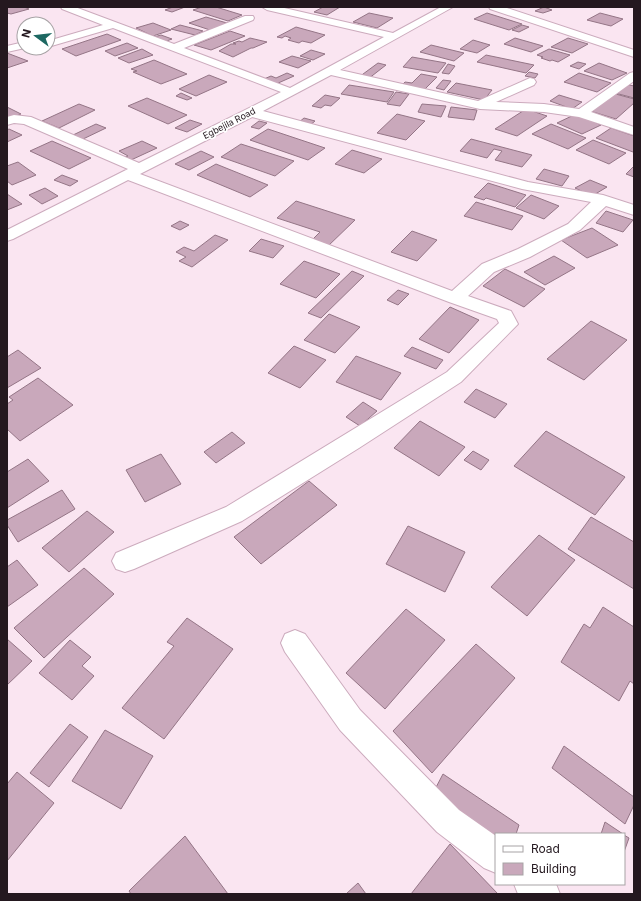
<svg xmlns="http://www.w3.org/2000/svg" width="641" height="901" viewBox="0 0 641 901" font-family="Inter,sans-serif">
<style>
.building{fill:#c9a8bb;stroke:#947586}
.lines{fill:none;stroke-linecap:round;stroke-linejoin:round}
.minor-casing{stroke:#ccabbd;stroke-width:2}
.minor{fill:#fff;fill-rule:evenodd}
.labels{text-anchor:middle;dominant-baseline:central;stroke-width:3.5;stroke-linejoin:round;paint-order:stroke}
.far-street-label{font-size:9px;fill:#24181f;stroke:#fff}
</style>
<rect width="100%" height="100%" fill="#fae5f1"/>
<!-- building -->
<path class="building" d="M 7,7 L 24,7 L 29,9 L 11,14 L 7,13 Z
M 173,7 L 185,7 L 172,12 L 165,10 Z
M 202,7 L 216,7 L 242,15 L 228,21 L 193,10 Z
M 323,7 L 340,7 L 327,15 L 314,12 Z
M 544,7 L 552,10 L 543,13 L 535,11 Z
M 369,13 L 393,18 L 377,28 L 353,22 Z
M 487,13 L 522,24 L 509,30 L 474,19 Z
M 600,13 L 623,19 L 611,26 L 587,20 Z
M 206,17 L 227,23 L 210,30 L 189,23 Z
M 153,23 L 171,30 L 153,36 L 136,28 Z
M 180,25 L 203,31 L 195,35 L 171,29 Z
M 522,25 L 529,27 L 519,32 L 512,30 Z
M 296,27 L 325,35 L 311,43 L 302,41 L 299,43 L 288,40 L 291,38 L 285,36 L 282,38 L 277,37 Z
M 230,31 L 245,36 L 211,50 L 194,45 Z
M 107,34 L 121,40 L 76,56 L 62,49 Z
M 161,35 L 172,39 L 164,42 L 154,37 Z
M 250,38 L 267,42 L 253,48 L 251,48 L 233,57 L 219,51 L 231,44 L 236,44 L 233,43 L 239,41 L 242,42 Z
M 515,38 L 543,46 L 531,52 L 504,44 Z
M 568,38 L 588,44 L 572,53 L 551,47 Z
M 473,40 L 490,45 L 477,53 L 460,49 Z
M 127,43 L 138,48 L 115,56 L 105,51 Z
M 431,45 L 464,53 L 454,61 L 420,52 Z
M 142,49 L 153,55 L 129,63 L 118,58 Z
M 549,49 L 570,55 L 558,62 L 552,60 L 550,61 L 541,58 L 543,57 L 537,55 Z
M 311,50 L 325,54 L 313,60 L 300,56 Z
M 7,53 L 28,61 L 7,68 Z
M 486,55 L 534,65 L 526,73 L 477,62 Z
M 292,56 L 311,61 L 298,68 L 279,62 Z
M 412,57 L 446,63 L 438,73 L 403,67 Z
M 154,60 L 187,74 L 161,84 L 133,72 L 137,71 L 131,69 Z
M 578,62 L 586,64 L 579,69 L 570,66 Z
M 378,63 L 386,65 L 368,79 L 359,77 Z
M 599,63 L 627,73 L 612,80 L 584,71 Z
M 448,64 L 455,66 L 449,74 L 442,73 Z
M 529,72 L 538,74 L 535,78 L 525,76 Z
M 287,73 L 294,76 L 276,84 L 264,79 L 271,76 L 276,78 Z
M 579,73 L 611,83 L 597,92 L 564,82 Z
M 421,74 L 437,77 L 422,92 L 401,86 L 405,82 L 412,83 Z
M 209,75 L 227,82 L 196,96 L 179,89 Z
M 443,80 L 451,81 L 444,90 L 436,88 Z
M 456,83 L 492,90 L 484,100 L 447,92 Z
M 625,84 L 634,86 L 634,98 L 615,93 Z
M 349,85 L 394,92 L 387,102 L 341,94 Z
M 396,92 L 409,94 L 400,106 L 387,104 Z
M 181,93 L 192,98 L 187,100 L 176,96 Z
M 612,93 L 634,99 L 634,103 L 616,119 L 590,111 Z
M 325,95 L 340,98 L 331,106 L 325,105 L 321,108 L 312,106 Z
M 559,95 L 582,102 L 572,109 L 550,101 Z
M 147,98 L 187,115 L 168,124 L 128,106 Z
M 79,104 L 95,110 L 59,128 L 42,121 Z
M 422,104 L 446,106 L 441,117 L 418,112 Z
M 7,107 L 21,114 L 11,118 L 7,116 Z
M 451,107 L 477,110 L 474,120 L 448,117 Z
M 526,109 L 547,116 L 517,136 L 495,129 Z
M 397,114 L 425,121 L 406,140 L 377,133 Z
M 576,114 L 601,125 L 582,134 L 557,123 Z
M 304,118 L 315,121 L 309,126 L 298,123 Z
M 190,120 L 202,124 L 187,132 L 175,128 Z
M 259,121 L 267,123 L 259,129 L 251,127 Z
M 96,124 L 106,128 L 81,140 L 71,136 Z
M 551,124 L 586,138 L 568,149 L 532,134 Z
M 611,128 L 634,136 L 634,151 L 633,152 L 596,138 Z
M 9,129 L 22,135 L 7,142 L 7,130 Z
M 268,129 L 325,148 L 308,160 L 250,140 Z
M 471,139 L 532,155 L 522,167 L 495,160 L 502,151 L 494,149 L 487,158 L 460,151 Z
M 593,140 L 626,153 L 609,164 L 576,150 Z
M 52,141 L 91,158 L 69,169 L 30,151 Z
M 142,141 L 157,148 L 131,160 L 125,157 L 128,156 L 119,151 Z
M 241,144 L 294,161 L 275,176 L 221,157 Z
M 352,150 L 382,159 L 364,173 L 335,164 Z
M 201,151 L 214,157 L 189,170 L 175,164 Z
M 18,162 L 36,175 L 12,185 L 7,181 L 7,166 Z
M 216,164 L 268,185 L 250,197 L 197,175 Z
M 634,166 L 634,177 L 626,174 Z
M 544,169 L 569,176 L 562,186 L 536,179 Z
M 62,175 L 78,181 L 70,186 L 54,180 Z
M 590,180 L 607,187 L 592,196 L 575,188 Z
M 488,183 L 526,195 L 515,207 L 486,198 L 484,200 L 474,197 Z
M 45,188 L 58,196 L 42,204 L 29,195 Z
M 7,194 L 22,204 L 7,210 Z
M 531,195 L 559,206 L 544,219 L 516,208 Z
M 296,201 L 355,220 L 327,247 L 310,242 L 320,232 L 277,218 Z
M 476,202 L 523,216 L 512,230 L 464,216 Z
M 606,211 L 633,220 L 623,232 L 596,223 Z
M 180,221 L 189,225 L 180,230 L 171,226 Z
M 592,228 L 618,245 L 587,258 L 561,240 Z
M 412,231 L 437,240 L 417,261 L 391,252 Z
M 215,235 L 228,240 L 192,267 L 179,261 L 186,257 L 176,252 L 184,247 L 194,251 Z
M 261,239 L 284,246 L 273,258 L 249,251 Z
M 554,256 L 575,268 L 545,285 L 524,272 Z
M 304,261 L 340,274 L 316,298 L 280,284 Z
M 505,269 L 545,289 L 524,307 L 483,286 Z
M 352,271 L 364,276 L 321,318 L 308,313 Z
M 398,290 L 409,294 L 398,305 L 387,300 Z
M 450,307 L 479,320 L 449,353 L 419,339 Z
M 329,314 L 360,327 L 335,353 L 304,340 Z
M 591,321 L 627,340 L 584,380 L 547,359 Z
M 294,346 L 326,360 L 300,388 L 268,373 Z
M 412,347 L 443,360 L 436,369 L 404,356 Z
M 18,350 L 41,368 L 7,388 L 7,357 Z
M 356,356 L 401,373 L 381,400 L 336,382 Z
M 38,378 L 73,405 L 20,441 L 7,429 L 7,404 L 13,400 L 9,397 Z
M 476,389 L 507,404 L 495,418 L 464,402 Z
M 363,402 L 377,411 L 360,426 L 346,417 Z
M 420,421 L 465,447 L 439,476 L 394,448 Z
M 546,431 L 625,477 L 595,515 L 514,466 Z
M 232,432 L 245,443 L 216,463 L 204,452 Z
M 473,451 L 489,460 L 481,470 L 464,460 Z
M 161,454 L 181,484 L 145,502 L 126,470 Z
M 28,459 L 49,481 L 7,508 L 7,472 Z
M 309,481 L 337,505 L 261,564 L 234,537 Z
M 62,490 L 75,509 L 18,542 L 7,525 L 7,520 Z
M 87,511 L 114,532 L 69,572 L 42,548 Z
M 591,517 L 634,542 L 634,589 L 568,549 Z
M 408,526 L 465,552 L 445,592 L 386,564 Z
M 539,535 L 575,560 L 527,616 L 491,587 Z
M 17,560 L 38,585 L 7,607 L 7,567 Z
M 84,568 L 114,594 L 44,658 L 14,628 Z
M 603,607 L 634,627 L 634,684 L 630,681 L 619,701 L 561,662 L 584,624 L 590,628 Z
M 406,609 L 445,640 L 385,709 L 346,673 Z
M 187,618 L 233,649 L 164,739 L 122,708 L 174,646 L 167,642 Z
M 7,639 L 32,661 L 7,685 Z
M 70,640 L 91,657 L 82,666 L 94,676 L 72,700 L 39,673 Z
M 476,644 L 515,678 L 432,773 L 393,731 Z
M 70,724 L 88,737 L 49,787 L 30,773 Z
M 105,730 L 153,756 L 121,809 L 72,781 Z
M 564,746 L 634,797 L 634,805 L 625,824 L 552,768 Z
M 17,772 L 54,803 L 7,861 L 7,784 Z
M 443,774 L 519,825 L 516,834 L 496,834 L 496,840 L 432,795 Z
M 605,822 L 623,834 L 601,834 Z
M 624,835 L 629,838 L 624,852 Z
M 185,836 L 228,894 L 131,894 L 129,891 Z
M 450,844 L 498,894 L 411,894 Z
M 358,883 L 366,894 L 346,894 Z"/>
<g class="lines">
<!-- minor casing -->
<g class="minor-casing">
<path id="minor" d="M 61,7 L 75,7 L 174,44 L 245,16 L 253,16 L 254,18 L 253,20 L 184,48 L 290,88 L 384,37 L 267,10 L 262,7 L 280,7 L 393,33 L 441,7 L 453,7 L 340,70 L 478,101 L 530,78 L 534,79 L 536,82 L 534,85 L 496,102 L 544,104 L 579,109 L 630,73 L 634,72 L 634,81 L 591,112 L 634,127 L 634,135 L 579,117 L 544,112 L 480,109 L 331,75 L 263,111 L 528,182 L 603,195 L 634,205 L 634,215 L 606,206 L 580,230 L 530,257 L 494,272 L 468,296 L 511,311 L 518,324 L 461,382 L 359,448 L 242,521 L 134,569 L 125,572 L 116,569 L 112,561 L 116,553 L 226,507 L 447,372 L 499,323 L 497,319 L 449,302 L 128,180 L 13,239 L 7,241 L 7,230 L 128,169 L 24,124 L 14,123 L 7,125 L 7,117 L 14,115 L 31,117 L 139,163 L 281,92 L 113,28 L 48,47 L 48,41 L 103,25 L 62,9 ZM 252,117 L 522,189 L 591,202 L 568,224 L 518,249 L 482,264 L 452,291 L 140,174 Z
M 489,7 L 504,7 L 634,50 L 634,57 L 490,9 Z
M 24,42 L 25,48 L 7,52 L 7,46 Z
M 295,630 L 305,634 L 360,710 L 459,810 L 496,836 L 496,873 L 484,868 L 437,832 L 340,730 L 285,652 L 281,643 L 285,634 Z
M 514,884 L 556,884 L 560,894 L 518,894 Z"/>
</g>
<!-- minor -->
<use href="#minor" class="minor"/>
</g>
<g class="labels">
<!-- far-street labels -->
<g class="far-street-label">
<text transform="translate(229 123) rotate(-27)">Egbejila Road</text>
</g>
</g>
<!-- border -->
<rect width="641" height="901" fill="none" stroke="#24181f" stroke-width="16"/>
<!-- legend -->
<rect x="495" y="833" width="130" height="52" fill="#ffffff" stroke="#a7a3a5"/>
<rect x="503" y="846" width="20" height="6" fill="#ffffff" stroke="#a7a3a5"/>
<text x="531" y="853" font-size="12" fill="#24181f">Road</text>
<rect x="503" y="863" width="20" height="12" fill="#c9a8bb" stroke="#a7a3a5"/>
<text x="531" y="873" font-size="12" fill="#24181f">Building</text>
<!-- north arrow -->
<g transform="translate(36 36) rotate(285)"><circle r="19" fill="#ffffff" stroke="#a7a3a5"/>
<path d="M0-3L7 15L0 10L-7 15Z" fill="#1d6862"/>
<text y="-6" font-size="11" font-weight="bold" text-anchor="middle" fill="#24181f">N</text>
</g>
</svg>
